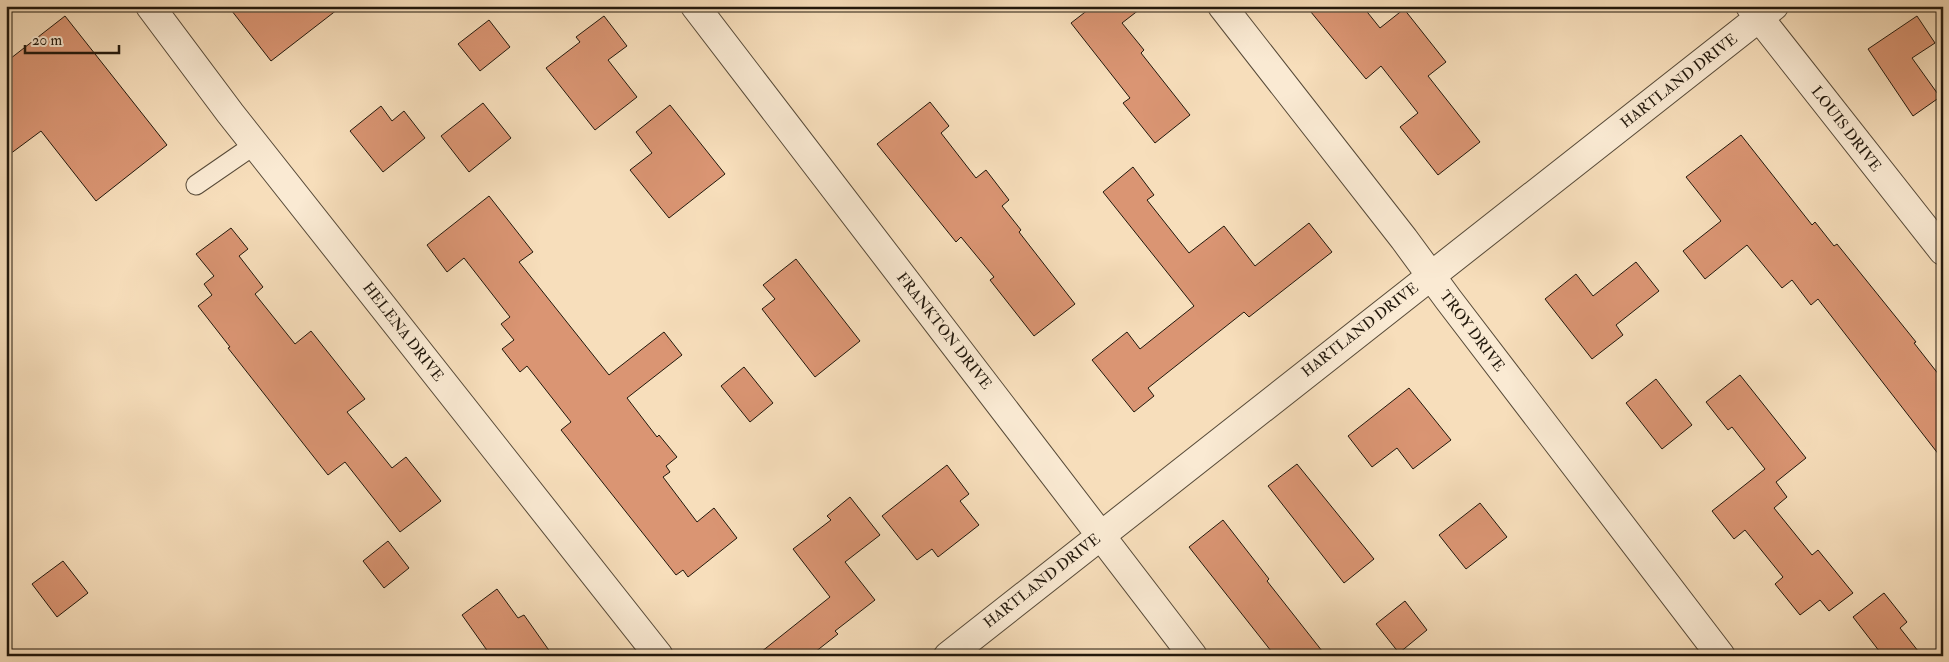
<svg xmlns="http://www.w3.org/2000/svg" width="1949" height="662" viewBox="0 0 1949 662" font-family="'IM FELL Double Pica',serif">
<style>
.building{fill:#da9573;stroke:#22180c}
.lines{fill:none;stroke-linecap:round;stroke-linejoin:round}
.service-casing{stroke:#574a38;stroke-width:21}
.minor-casing{stroke:#574a38;stroke-width:30}
.service{stroke:#faead3;stroke-width:19}
.minor{stroke:#faead3;stroke-width:28}
.labels{text-anchor:middle;dominant-baseline:central;stroke-width:5;stroke-linejoin:round;paint-order:stroke}
.street-label{font-size:15px;fill:#22180c;stroke:#faead3}
</style>
<rect width="100%" height="100%" fill="#f7debb"/>
<filter id="stains"><feTurbulence type="fractalNoise" baseFrequency=".004" numOctaves="4"/><feColorMatrix values="0 0 0 0 .2 0 0 0 0 .09 0 0 0 0 .02 0 0 0 .5 -.17"/></filter>
<radialGradient id="worn" r=".72"><stop offset=".6" stop-color="#630" stop-opacity="0"/><stop offset="1" stop-color="#630" stop-opacity=".3"/></radialGradient>
<!-- building -->
<path class="building" d="M 228,6 L 342,6 L 271,61 Z
M 1093,6 L 1144,6 L 1122,23 L 1144,50 L 1141,53 L 1190,115 L 1155,143 L 1123,103 L 1130,98 L 1071,23 Z
M 1306,6 L 1366,6 L 1364,8 L 1380,28 L 1404,9 L 1446,62 L 1428,76 L 1480,142 L 1438,175 L 1400,127 L 1418,113 L 1381,66 L 1366,79 Z
M 65,16 L 167,145 L 96,201 L 41,131 L 6,157 L 6,62 Z
M 604,16 L 627,46 L 608,60 L 637,97 L 595,130 L 546,68 L 580,42 L 576,37 Z
M 1917,16 L 1935,43 L 1912,58 L 1940,97 L 1913,116 L 1868,49 Z
M 489,20 L 510,47 L 480,71 L 458,44 Z
M 930,102 L 949,126 L 941,133 L 976,178 L 986,170 L 1009,200 L 1002,206 L 1021,230 L 1019,232 L 1075,304 L 1034,336 L 990,280 L 994,277 L 961,237 L 956,242 L 877,144 Z
M 483,103 L 511,138 L 469,172 L 441,136 Z
M 670,105 L 725,174 L 669,218 L 630,170 L 652,153 L 636,132 Z
M 381,106 L 392,121 L 404,111 L 425,138 L 383,172 L 350,131 Z
M 1741,135 L 1812,225 L 1815,222 L 1834,246 L 1837,244 L 1916,342 L 1914,343 L 1943,380 L 1943,460 L 1818,299 L 1811,305 L 1792,280 L 1782,288 L 1747,245 L 1705,279 L 1683,251 L 1721,221 L 1686,177 Z
M 1133,167 L 1154,195 L 1147,200 L 1189,253 L 1224,226 L 1255,266 L 1309,223 L 1332,252 L 1249,317 L 1244,312 L 1148,388 L 1154,396 L 1134,412 L 1092,360 L 1127,332 L 1140,349 L 1194,306 L 1103,192 Z
M 489,196 L 533,252 L 519,262 L 609,375 L 664,332 L 682,355 L 627,398 L 657,437 L 659,435 L 677,457 L 666,466 L 670,472 L 663,477 L 697,522 L 714,508 L 737,538 L 688,577 L 683,570 L 676,575 L 561,430 L 571,422 L 527,366 L 520,372 L 502,349 L 514,340 L 501,324 L 510,317 L 464,258 L 447,272 L 427,245 Z
M 231,228 L 248,249 L 239,256 L 263,287 L 255,294 L 295,344 L 311,331 L 365,399 L 347,412 L 392,468 L 406,457 L 441,501 L 400,532 L 345,462 L 328,475 L 228,348 L 230,347 L 198,306 L 212,295 L 204,284 L 214,276 L 196,254 Z
M 796,259 L 860,341 L 815,377 L 762,309 L 775,299 L 763,285 Z
M 1636,262 L 1659,291 L 1616,325 L 1623,335 L 1592,359 L 1545,299 L 1576,274 L 1593,296 Z
M 744,367 L 773,403 L 750,422 L 721,386 Z
M 1740,375 L 1806,458 L 1776,482 L 1787,497 L 1774,508 L 1812,555 L 1818,550 L 1853,593 L 1829,611 L 1820,600 L 1800,615 L 1775,584 L 1783,577 L 1745,530 L 1734,539 L 1712,511 L 1765,469 L 1732,427 L 1728,430 L 1706,402 Z
M 1656,379 L 1692,425 L 1662,449 L 1626,403 Z
M 1409,388 L 1451,440 L 1413,469 L 1397,448 L 1372,467 L 1348,436 Z
M 1297,464 L 1374,559 L 1344,583 L 1268,486 Z
M 947,465 L 969,494 L 960,501 L 979,525 L 938,557 L 932,549 L 917,560 L 882,516 Z
M 850,497 L 880,535 L 845,562 L 875,600 L 835,631 L 838,634 L 810,656 L 756,656 L 830,597 L 793,549 L 831,520 L 827,516 Z
M 1480,503 L 1507,537 L 1466,569 L 1439,535 Z
M 1223,520 L 1269,579 L 1267,581 L 1326,656 L 1275,656 L 1189,547 Z
M 388,541 L 409,568 L 384,588 L 363,561 Z
M 63,561 L 88,593 L 57,617 L 32,584 Z
M 497,589 L 518,618 L 524,615 L 553,656 L 491,656 L 462,615 Z
M 1884,593 L 1907,622 L 1900,628 L 1922,656 L 1883,656 L 1853,617 Z
M 1405,601 L 1427,630 L 1399,653 L 1376,624 Z"/>
<g class="lines">
<!-- service casing -->
<g class="service-casing">
<path id="service" d="M 196,185 L 254,145"/>
</g>
<!-- minor casing -->
<g class="minor-casing">
<path id="minor" d="M 150,6 L 230,113 L 659,656
M 695,6 L 1193,656
M 1222,6 L 1404,239 L 1448,299 L 1721,656
M 1750,6 L 1943,251
M 948,656 L 1774,6"/>
</g>
<!-- service -->
<use href="#service" class="service"/>
<!-- minor -->
<use href="#minor" class="minor"/>
</g>
<g class="labels">
<!-- street labels -->
<g class="street-label">
<text transform="translate(1679 81) rotate(-38)">HARTLAND DRIVE</text>
<text transform="translate(1846 129) rotate(52)">LOUIS DRIVE</text>
<text transform="translate(1360 330) rotate(-38)">HARTLAND DRIVE</text>
<text transform="translate(944 331) rotate(52)">FRANKTON DRIVE</text>
<text transform="translate(1472 331) rotate(53)">TROY DRIVE</text>
<text transform="translate(403 332) rotate(52)">HELENA DRIVE</text>
<text transform="translate(1042 581) rotate(-38)">HARTLAND DRIVE</text>
</g>
</g>
<!-- margin -->
<rect width="1949" height="662" fill="none" stroke="#f7debb" stroke-width="25"/>
<rect x="8" y="8" width="1934" height="647" fill="none" stroke="#22180c" stroke-width="2.5"/>
<rect x="12" y="12" width="1924" height="637" fill="none" stroke="#22180c"/>
<!-- scale -->
<path d="M25 45v8h94v-8" fill="none" stroke="#22180c" stroke-width="2.5"/>
<text x="32" y="45" font-size="15" fill="#22180c" stroke="#faead3" stroke-width="4" paint-order="stroke">20 m</text>
<rect width="100%" height="100%" filter="url(#stains)"/>
<rect width="100%" height="100%" fill="url(#worn)"/>
</svg>
